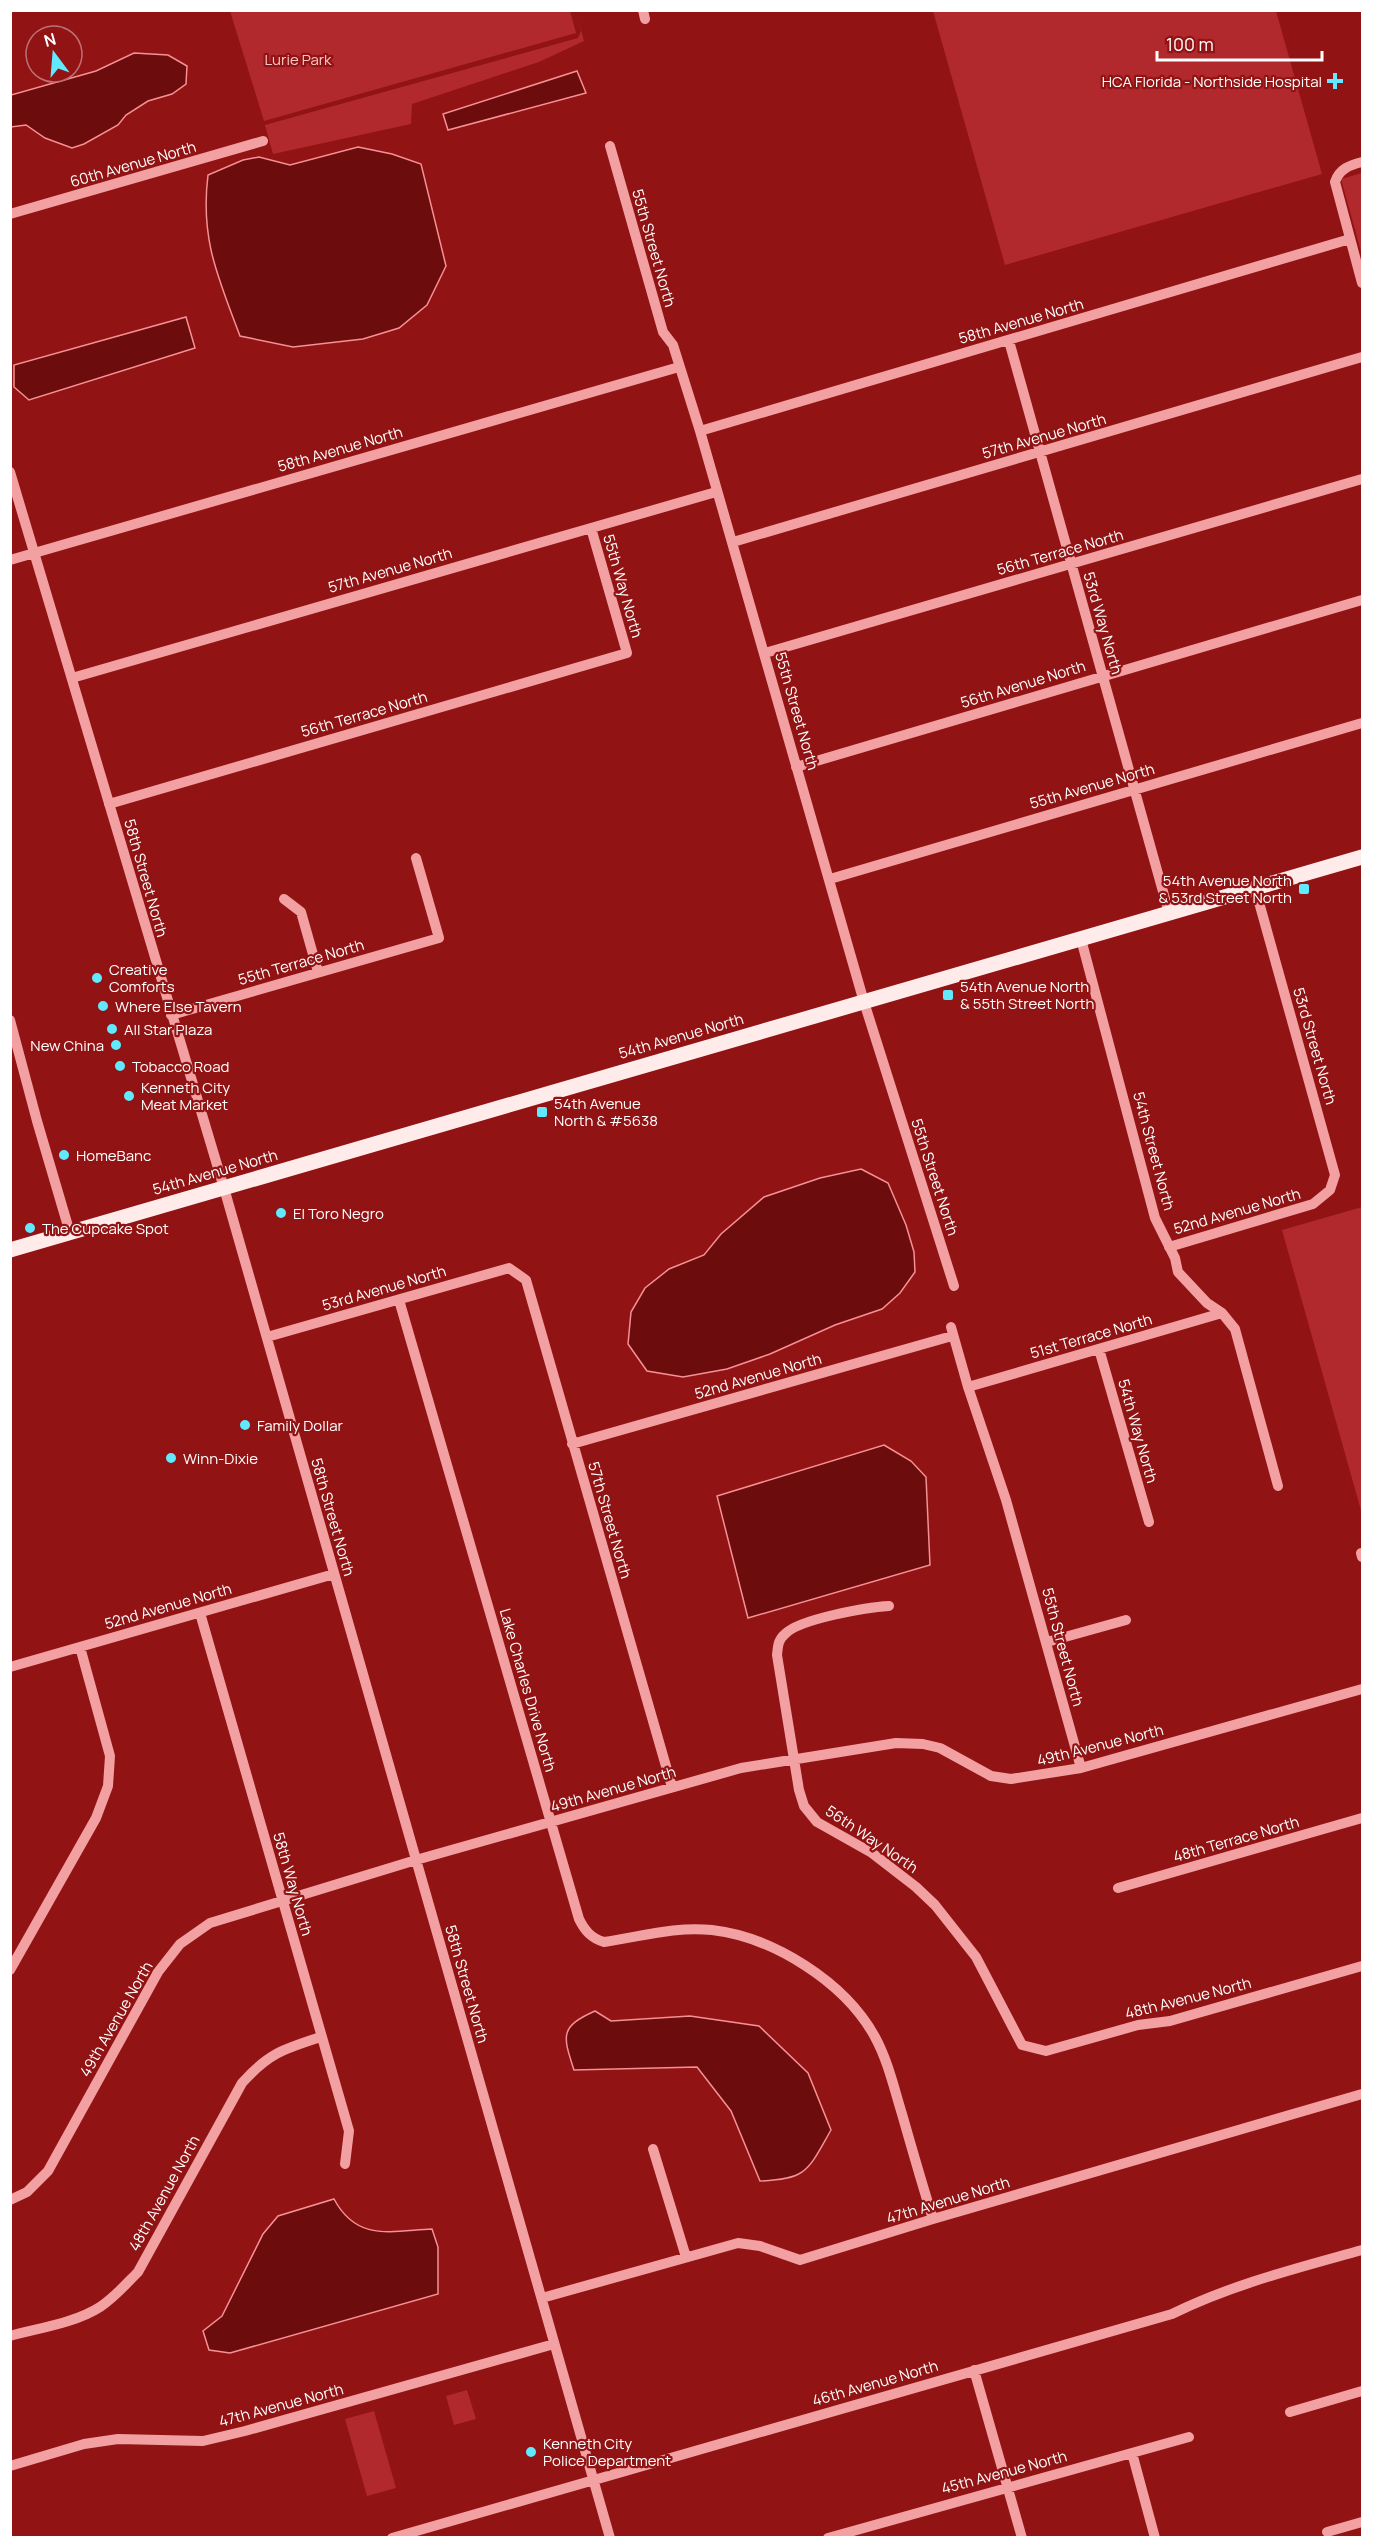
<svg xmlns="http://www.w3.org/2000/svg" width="1373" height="2548" viewBox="0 0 1373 2548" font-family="Manrope,sans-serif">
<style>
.green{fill:#b1292c}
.water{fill:#6d0c0c;stroke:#f59195;stroke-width:1.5}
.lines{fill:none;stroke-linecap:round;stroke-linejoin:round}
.minor{stroke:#f2a0a2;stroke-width:10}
.major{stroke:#ffebea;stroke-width:15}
.poi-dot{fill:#60e9ff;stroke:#911314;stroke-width:2}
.labels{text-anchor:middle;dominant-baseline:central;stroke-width:4.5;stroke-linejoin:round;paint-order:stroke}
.park-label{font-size:15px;fill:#fcc7c8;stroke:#911314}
.poi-label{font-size:15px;fill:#fff;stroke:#911314;text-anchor:start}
.street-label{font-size:15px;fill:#fff;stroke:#911314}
</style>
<rect width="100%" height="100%" fill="#911314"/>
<!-- green -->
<path class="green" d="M 230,11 L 570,11 L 576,33 L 264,121 Z
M 576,11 L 584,41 L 539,62 L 412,104 L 411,124 L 273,154 L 265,125 L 578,38 L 581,31 Z
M 933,11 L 1276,11 L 1322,174 L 1005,265 Z
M 1362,173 L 1362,255 L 1341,179 Z
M 1362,1207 L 1362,1514 L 1282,1230 Z
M 467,2390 L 476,2419 L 454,2425 L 446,2396 Z
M 374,2411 L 396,2488 L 367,2496 L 345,2419 Z"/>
<!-- water -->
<path class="water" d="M 134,53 L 168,55 L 187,66 L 186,84 L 172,94 L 148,101 L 126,115 L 118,125 L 84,144 L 72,148 L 45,138 L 26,125 L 11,127 L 11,95 L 96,71 Z
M 577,71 L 586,93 L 448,130 L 443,114 Z
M 358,147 L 392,154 L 421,164 L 446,266 L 427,305 L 399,328 L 363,339 L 293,347 L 240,336 C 218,277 200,239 208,175 L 243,160 L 259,157 L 290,165 Z
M 186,317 L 195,348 L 29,400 L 14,387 L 14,365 Z
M 861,1169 L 888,1183 L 906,1225 L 914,1252 L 915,1272 L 900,1293 L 882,1309 L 835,1325 L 770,1354 L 727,1369 L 683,1377 L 647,1371 L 628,1344 L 631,1312 L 645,1288 L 669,1269 L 704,1255 L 721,1234 L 764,1197 L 820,1178 Z
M 884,1445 L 911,1461 L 926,1477 L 930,1565 L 748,1618 L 717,1496 Z
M 595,2011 L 611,2021 L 690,2016 L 759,2026 L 808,2073 L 831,2130 C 808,2170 808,2179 760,2181 L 731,2111 L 697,2067 L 574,2070 C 563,2036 559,2027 595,2011 Z
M 334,2199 C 357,2242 391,2231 432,2229 L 438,2247 L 438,2294 L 230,2353 L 209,2350 L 203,2331 L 222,2316 L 263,2234 L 278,2216 Z"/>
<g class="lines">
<!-- minor -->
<path class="minor" d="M 643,10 L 645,19
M 610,146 L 663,332 L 673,345 L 700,431 L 864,1002 L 954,1286
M 1362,162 C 1350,165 1339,169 1335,182 L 1362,283
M 10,214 L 263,141
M 1009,341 L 1169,913
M 700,431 L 1350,239
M 10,472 L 224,1188 L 610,2538
M 733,542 L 1362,357
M 10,560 L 679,367
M 765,653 L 1362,479
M 72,678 L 716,492
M 796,767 L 1362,600
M 109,804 L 627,653 L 591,528
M 830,879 L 1362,723
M 284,899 L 301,912 L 318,972
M 1081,939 L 1155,1218 L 1175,1258 L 1178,1272 L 1207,1303 L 1222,1313 L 1235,1329 L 1278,1486
M 171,1015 L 439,938 L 416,858
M 10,1020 L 37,1121 L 70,1233
M 1169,1247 L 1313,1204 L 1330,1190 L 1335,1175 L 1255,888
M 399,1300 L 579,1919 C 585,1931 591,1938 604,1942 C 640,1937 675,1926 712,1930 C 773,1937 845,1982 875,2037 C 888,2061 894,2088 902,2114 C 912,2149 922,2184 933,2219
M 951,1327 L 968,1387 L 1006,1500 L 1081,1768
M 267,1337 L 509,1268 L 526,1280 L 672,1787
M 1099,1349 L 1149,1522
M 968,1387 L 1222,1313
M 572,1444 L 952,1336
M 1361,1553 L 1362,1557
M 889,1606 C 868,1607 799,1619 785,1634 C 778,1640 778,1646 777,1655 L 799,1790 L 804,1806 L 817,1822 L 872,1853 L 916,1887 L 935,1905 L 976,1957 L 1022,2045 L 1046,2051 L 1138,2025 L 1170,2021 L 1362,1966
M 200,1613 L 349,2131 L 345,2164
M 1047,1642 L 1126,1620
M 10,1667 L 334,1574
M 1118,1888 L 1362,1818
M 10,1970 L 96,1818 L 108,1786 L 110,1756 L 80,1647
M 653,2149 L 686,2257
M 10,2200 L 27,2192 L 48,2171 L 158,1972 L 180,1944 L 210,1923 L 416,1860 L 741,1768 L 896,1743 L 923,1744 L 940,1748 L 991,1776 L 1011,1779 L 1081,1768 L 1362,1689
M 542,2298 L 738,2243 L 760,2246 L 800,2260 L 933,2219 L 1362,2094
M 10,2336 C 39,2328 75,2323 100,2307 C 115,2297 126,2284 138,2272 L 242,2083 C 269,2053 284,2049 321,2037
M 974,2370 L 1022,2538
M 1290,2412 L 1362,2391
M 1132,2453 L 1155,2538
M 10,2466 L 84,2444 L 118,2439 L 203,2441 L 245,2431 L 554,2344
M 1327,2532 L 1362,2522
M 392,2538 L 1172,2314 C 1233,2284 1298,2268 1362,2250
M 828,2538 L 1189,2437"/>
<!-- major -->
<path class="major" d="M 10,1250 L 1362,857"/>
</g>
<!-- markers -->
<g class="poi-dot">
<path d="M1332 72h6v6h6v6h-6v6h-6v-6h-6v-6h6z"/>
<rect x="1298" y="883" width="12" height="12" rx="3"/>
<circle cx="97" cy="978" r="6"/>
<rect x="942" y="989" width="12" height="12" rx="3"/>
<circle cx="103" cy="1006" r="6"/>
<circle cx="112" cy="1029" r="6"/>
<circle cx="116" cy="1045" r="6"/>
<circle cx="120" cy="1066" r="6"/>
<circle cx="129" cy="1096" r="6"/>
<rect x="536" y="1106" width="12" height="12" rx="3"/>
<circle cx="64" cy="1155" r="6"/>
<circle cx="281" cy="1213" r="6"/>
<circle cx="30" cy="1228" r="6"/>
<circle cx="245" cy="1425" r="6"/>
<circle cx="171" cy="1458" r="6"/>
<circle cx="531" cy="2452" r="6"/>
</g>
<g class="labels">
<!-- park labels -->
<g class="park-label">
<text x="298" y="59">Lurie Park</text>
</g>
<!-- poi labels -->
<g class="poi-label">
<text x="1322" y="81" text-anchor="end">HCA Florida - Northside Hospital</text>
<text x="1292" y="880" text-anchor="end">54th Avenue North<tspan x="1292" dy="17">&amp; 53rd Street North</tspan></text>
<text x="109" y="969">Creative<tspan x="109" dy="17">Comforts</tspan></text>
<text x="960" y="986">54th Avenue North<tspan x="960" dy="17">&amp; 55th Street North</tspan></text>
<text x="115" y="1006">Where Else Tavern</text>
<text x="124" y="1029">All Star Plaza</text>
<text x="104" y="1045" text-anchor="end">New China</text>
<text x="132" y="1066">Tobacco Road</text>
<text x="141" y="1087">Kenneth City<tspan x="141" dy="17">Meat Market</tspan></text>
<text x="554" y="1103">54th Avenue<tspan x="554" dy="17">North &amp; #5638</tspan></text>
<text x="76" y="1155">HomeBanc</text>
<text x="293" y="1213">El Toro Negro</text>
<text x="42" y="1228">The Cupcake Spot</text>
<text x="257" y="1425">Family Dollar</text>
<text x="183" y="1458">Winn-Dixie</text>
<text x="543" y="2443">Kenneth City<tspan x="543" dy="17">Police Department</tspan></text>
</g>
<!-- street labels -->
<g class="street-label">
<text transform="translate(133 164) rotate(-16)">60th Avenue North</text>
<text transform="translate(654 248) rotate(74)">55th Street North</text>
<text transform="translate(1021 321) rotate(-16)">58th Avenue North</text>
<text transform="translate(1044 436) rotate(-16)">57th Avenue North</text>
<text transform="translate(340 449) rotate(-16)">58th Avenue North</text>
<text transform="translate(1060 552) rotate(-16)">56th Terrace North</text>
<text transform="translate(390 570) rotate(-16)">57th Avenue North</text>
<text transform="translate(623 586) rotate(74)">55th Way North</text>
<text transform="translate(1103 623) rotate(74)">53rd Way North</text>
<text transform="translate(1023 684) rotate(-17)">56th Avenue North</text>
<text transform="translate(797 711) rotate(74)">55th Street North</text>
<text transform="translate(364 714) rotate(-16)">56th Terrace North</text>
<text transform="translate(1092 786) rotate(-16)">55th Avenue North</text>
<text transform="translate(146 878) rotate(74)">58th Street North</text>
<text transform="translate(301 962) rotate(-16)">55th Terrace North</text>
<text transform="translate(681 1036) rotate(-16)">54th Avenue North</text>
<text transform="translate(1315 1046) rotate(74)">53rd Street North</text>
<text transform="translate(1154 1151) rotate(75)">54th Street North</text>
<text transform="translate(215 1172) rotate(-16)">54th Avenue North</text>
<text transform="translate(935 1177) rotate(72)">55th Street North</text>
<text transform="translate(1237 1211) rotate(-16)">52nd Avenue North</text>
<text transform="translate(384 1288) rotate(-16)">53rd Avenue North</text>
<text transform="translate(1091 1336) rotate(-16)">51st Terrace North</text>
<text transform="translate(758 1376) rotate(-16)">52nd Avenue North</text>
<text transform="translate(1138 1431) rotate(74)">54th Way North</text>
<text transform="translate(333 1517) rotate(74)">58th Street North</text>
<text transform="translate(610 1520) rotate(74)">57th Street North</text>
<text transform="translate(168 1606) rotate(-16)">52nd Avenue North</text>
<text transform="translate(1063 1647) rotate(75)">55th Street North</text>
<text transform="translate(528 1690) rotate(74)">Lake Charles Drive North</text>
<text transform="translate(1100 1745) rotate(-14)">49th Avenue North</text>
<text transform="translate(613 1789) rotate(-16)">49th Avenue North</text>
<text transform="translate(872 1839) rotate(34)">56th Way North</text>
<text transform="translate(1236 1839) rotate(-16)">48th Terrace North</text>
<text transform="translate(293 1884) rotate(74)">58th Way North</text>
<text transform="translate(467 1984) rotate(74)">58th Street North</text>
<text transform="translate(1188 1998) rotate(-14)">48th Avenue North</text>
<text transform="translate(116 2019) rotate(-60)">49th Avenue North</text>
<text transform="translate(164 2193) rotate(-61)">48th Avenue North</text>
<text transform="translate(948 2200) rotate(-17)">47th Avenue North</text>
<text transform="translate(875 2383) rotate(-16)">46th Avenue North</text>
<text transform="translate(281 2405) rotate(-15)">47th Avenue North</text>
<text transform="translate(1004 2472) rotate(-15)">45th Avenue North</text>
</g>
</g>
<!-- border -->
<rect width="1373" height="2548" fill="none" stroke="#ffffff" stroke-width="24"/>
<!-- north arrow -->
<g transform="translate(54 54) rotate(344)"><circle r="28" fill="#911314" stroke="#bd7172" stroke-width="1.5"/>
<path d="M0-4.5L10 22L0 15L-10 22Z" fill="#60e9ff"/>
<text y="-9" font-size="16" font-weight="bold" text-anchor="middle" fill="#ffffff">N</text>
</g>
<!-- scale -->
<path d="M1157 51v9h165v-9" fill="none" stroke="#ffffff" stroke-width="3"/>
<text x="1166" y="51" font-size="18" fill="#ffffff" stroke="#911314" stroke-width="4.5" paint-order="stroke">100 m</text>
</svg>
